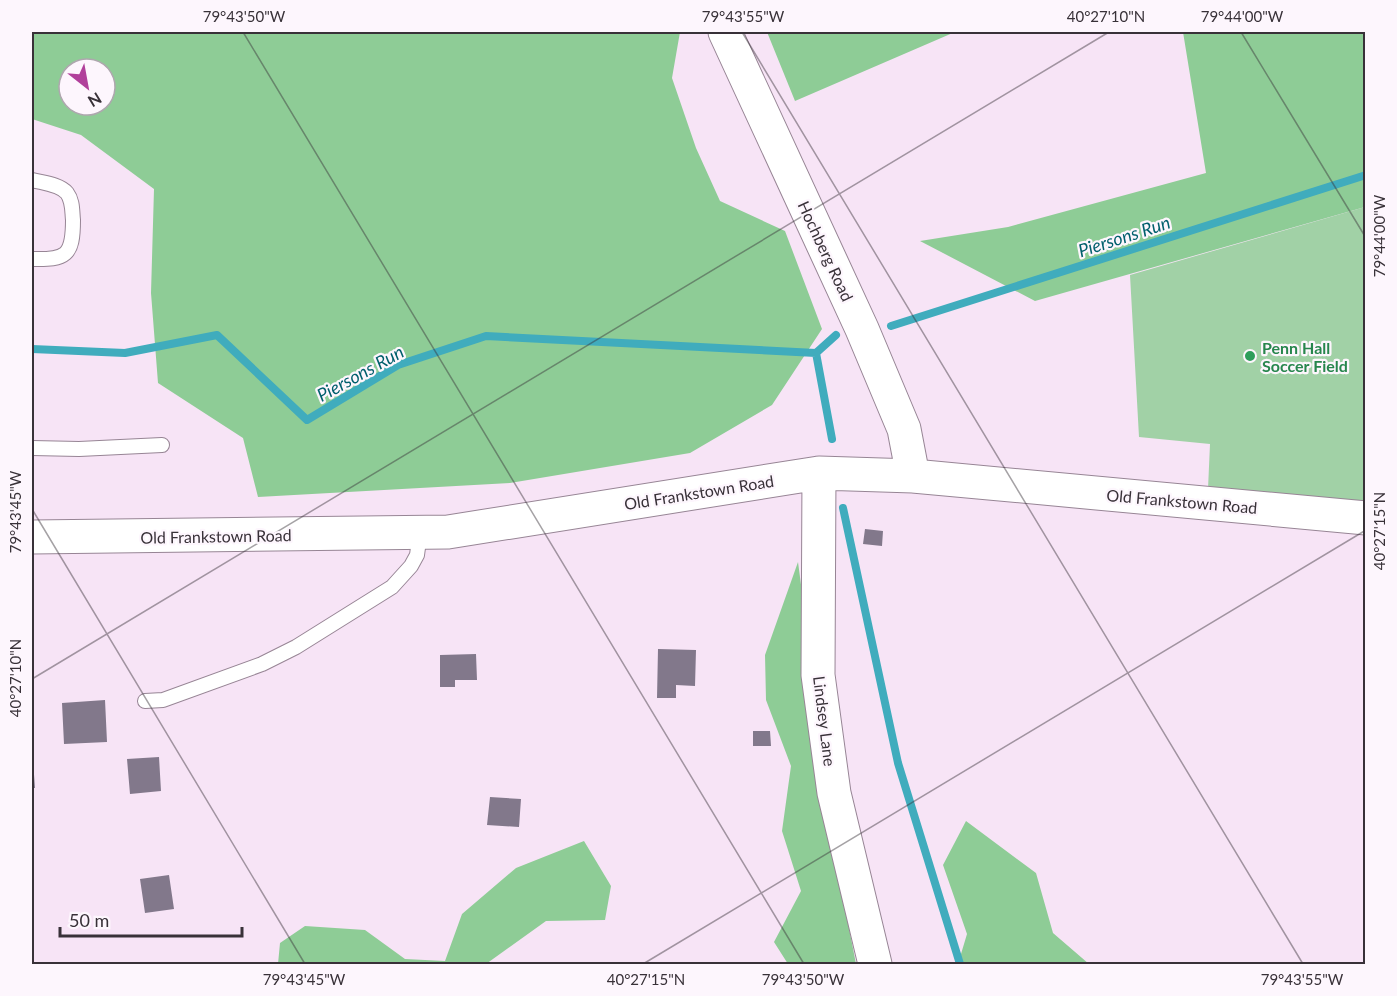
<svg xmlns="http://www.w3.org/2000/svg" width="1397" height="996" viewBox="0 0 1397 996" font-family="Lato,sans-serif">
<style>
.green{fill:#a1d1a6}
.forest{fill:#8ecc96;fill-rule:evenodd}
.lines{fill:none;stroke-linecap:round;stroke-linejoin:round}
.stream{stroke:#40acbd;stroke-width:8}
.building{fill:#82788b}
.service-casing{stroke:#978595;stroke-width:16}
.tertiary-casing{stroke:#978595;stroke-width:35}
.service{stroke:#fff;stroke-width:14}
.tertiary{stroke:#fff;stroke-width:33}
.ticks{fill:none;stroke:#383138;stroke-width:1.5;stroke-opacity:0.45}
.leisure-dot{fill:#2e9e5b;stroke:#fdf6fd;stroke-width:2}
.labels{text-anchor:middle;dominant-baseline:central;stroke-width:4.5;stroke-linejoin:round;paint-order:stroke}
.street-label{font-size:16px;fill:#383138;stroke:#fdf6fd}
.leisure-label{font-size:16px;font-weight:bold;fill:#27864d;stroke:#fdf6fd;text-anchor:start}
.water-label{font-size:18px;font-style:italic;fill:#005f6c;stroke:#fdf6fd}
.neatline{fill:none;stroke:#383138;stroke-width:2}
.ticks-label{font-size:15px;text-anchor:middle;fill:#383138}
</style>
<rect width="100%" height="100%" fill="#f7e4f6"/>
<!-- green -->
<path class="green" d="M 1365,207 L 1365,504 L 1208,489 L 1210,444 L 1139,437 L 1130,275 Z"/>
<!-- forest -->
<path class="forest" d="M 32,32 L 680,32 L 672,78 L 696,148 L 720,201 L 785,231 L 822,329 L 772,405 L 690,453 L 510,483 L 258,497 L 243,438 L 158,383 L 151,293 L 154,189 L 81,135 L 32,119 ZM 69,69 L 105,69 L 105,105 L 69,105 Z
M 767,32 L 955,32 L 795,101 Z
M 1183,32 L 1365,32 L 1365,207 L 1035,301 L 920,241 L 1008,227 L 1206,173 Z
M 798,562 L 841,887 L 856,964 L 788,964 L 774,942 L 801,891 L 782,831 L 791,766 L 766,700 L 765,655 Z
M 966,821 L 1036,873 L 1053,933 L 1089,964 L 958,964 L 967,934 L 943,865 Z
M 584,841 L 611,886 L 605,920 L 546,921 L 486,964 L 278,964 L 280,943 L 305,926 L 365,930 L 405,959 L 445,961 L 462,914 L 516,868 Z"/>
<g class="lines">
<!-- stream -->
<path class="stream" d="M 891,326 L 1366,175
M 32,349 L 125,353 L 217,335 L 307,420 L 398,365 L 486,336 L 816,353 L 836,335
M 816,353 L 832,439
M 843,508 L 898,763 L 960,964"/>
</g>
<!-- building -->
<path class="building" d="M 865,529 L 883,531 L 882,546 L 863,544 Z
M 658,649 L 696,650 L 695,686 L 676,685 L 676,698 L 657,698 Z
M 476,654 L 477,680 L 455,680 L 455,687 L 440,687 L 440,655 Z
M 105,700 L 107,742 L 64,744 L 62,703 Z
M 753,731 L 770,731 L 771,746 L 753,746 Z
M 159,757 L 161,791 L 130,794 L 127,759 Z
M 32,761 L 33,761 L 35,788 L 32,788 Z
M 490,797 L 521,799 L 519,827 L 487,825 Z
M 169,875 L 174,909 L 145,913 L 140,879 Z"/>
<g class="lines">
<!-- service casing -->
<g class="service-casing">
<path id="service" d="M 32,180 C 43,183 59,184 67,193 C 73,201 72,211 73,220 C 73,256 66,260 32,259
M 32,448 L 79,449 L 162,445
M 145,701 L 163,700 L 262,664 L 296,647 L 392,587 L 411,566 L 417,555 L 420,533"/>
</g>
<!-- tertiary casing -->
<g class="tertiary-casing">
<path id="tertiary" d="M 725,32 L 862,329 L 904,429 L 913,476
M 819,473 L 818,675 L 834,793 L 875,964
M 32,537 L 448,532 L 819,473 L 913,476 L 1366,518"/>
</g>
<!-- service -->
<use href="#service" class="service"/>
<!-- tertiary -->
<use href="#tertiary" class="tertiary"/>
</g>
<!-- ticks -->
<path class="ticks" d="M 243,32 L 804,964M 742,32 L 1303,964M 1241,32 L 1366,238M 32,509 L 305,964M 32,679 L 1109,32M 643,964 L 1366,530"/>
<!-- markers -->
<circle class="leisure-dot" cx="1250" cy="356" r="6"/>
<g class="labels">
<!-- street labels -->
<g class="street-label">
<text transform="translate(826 251) rotate(65)">Hochberg Road</text>
<text transform="translate(699 492) rotate(-9)">Old Frankstown Road</text>
<text transform="translate(1182 501) rotate(5)">Old Frankstown Road</text>
<text transform="translate(216 536) rotate(-1)">Old Frankstown Road</text>
<text transform="translate(825 721) rotate(83)">Lindsey Lane</text>
</g>
<!-- leisure labels -->
<g class="leisure-label">
<text x="1262" y="347">Penn Hall<tspan x="1262" dy="18">Soccer Field</tspan></text>
</g>
<!-- water labels -->
<g class="water-label">
<text transform="translate(1124 236) rotate(-18)">Piersons Run</text>
<text transform="translate(360 373) rotate(-29)">Piersons Run</text>
</g>
</g>
<!-- border -->
<rect width="1397" height="996" fill="none" stroke="#fdf6fd" stroke-width="66"/>
<!-- north arrow -->
<g transform="translate(87 87) rotate(149)"><circle r="28" fill="#fdf6fd" stroke="#aea7ae" stroke-width="1.5"/>
<path d="M0-4.5L10 22L0 15L-10 22Z" fill="#b1409b"/>
<text y="-9" font-size="16" font-weight="bold" text-anchor="middle" fill="#383138">N</text>
</g>
<!-- scale -->
<path d="M60 927v9h182v-9" fill="none" stroke="#383138" stroke-width="3"/>
<text x="69" y="927" font-size="18" fill="#383138" stroke="#fdf6fd" stroke-width="4.5" paint-order="stroke">50 m</text>
<rect x="33" y="33" width="1331" height="930" class="neatline"/>
<g class="ticks-label">
<text x="244" y="22">79°43'50"W</text>
<text x="743" y="22">79°43'55"W</text>
<text x="1106" y="22">40°27'10"N</text>
<text x="1242" y="22">79°44'00"W</text>
<text transform="translate(1380 236) rotate(-90)" y="5">79°44'00"W</text>
<text transform="translate(16 512) rotate(-90)" y="5">79°43'45"W</text>
<text transform="translate(1380 531) rotate(-90)" y="5">40°27'15"N</text>
<text transform="translate(16 678) rotate(-90)" y="5">40°27'10"N</text>
<text x="304" y="985">79°43'45"W</text>
<text x="646" y="985">40°27'15"N</text>
<text x="803" y="985">79°43'50"W</text>
<text x="1302" y="985">79°43'55"W</text>
</g>
</svg>
